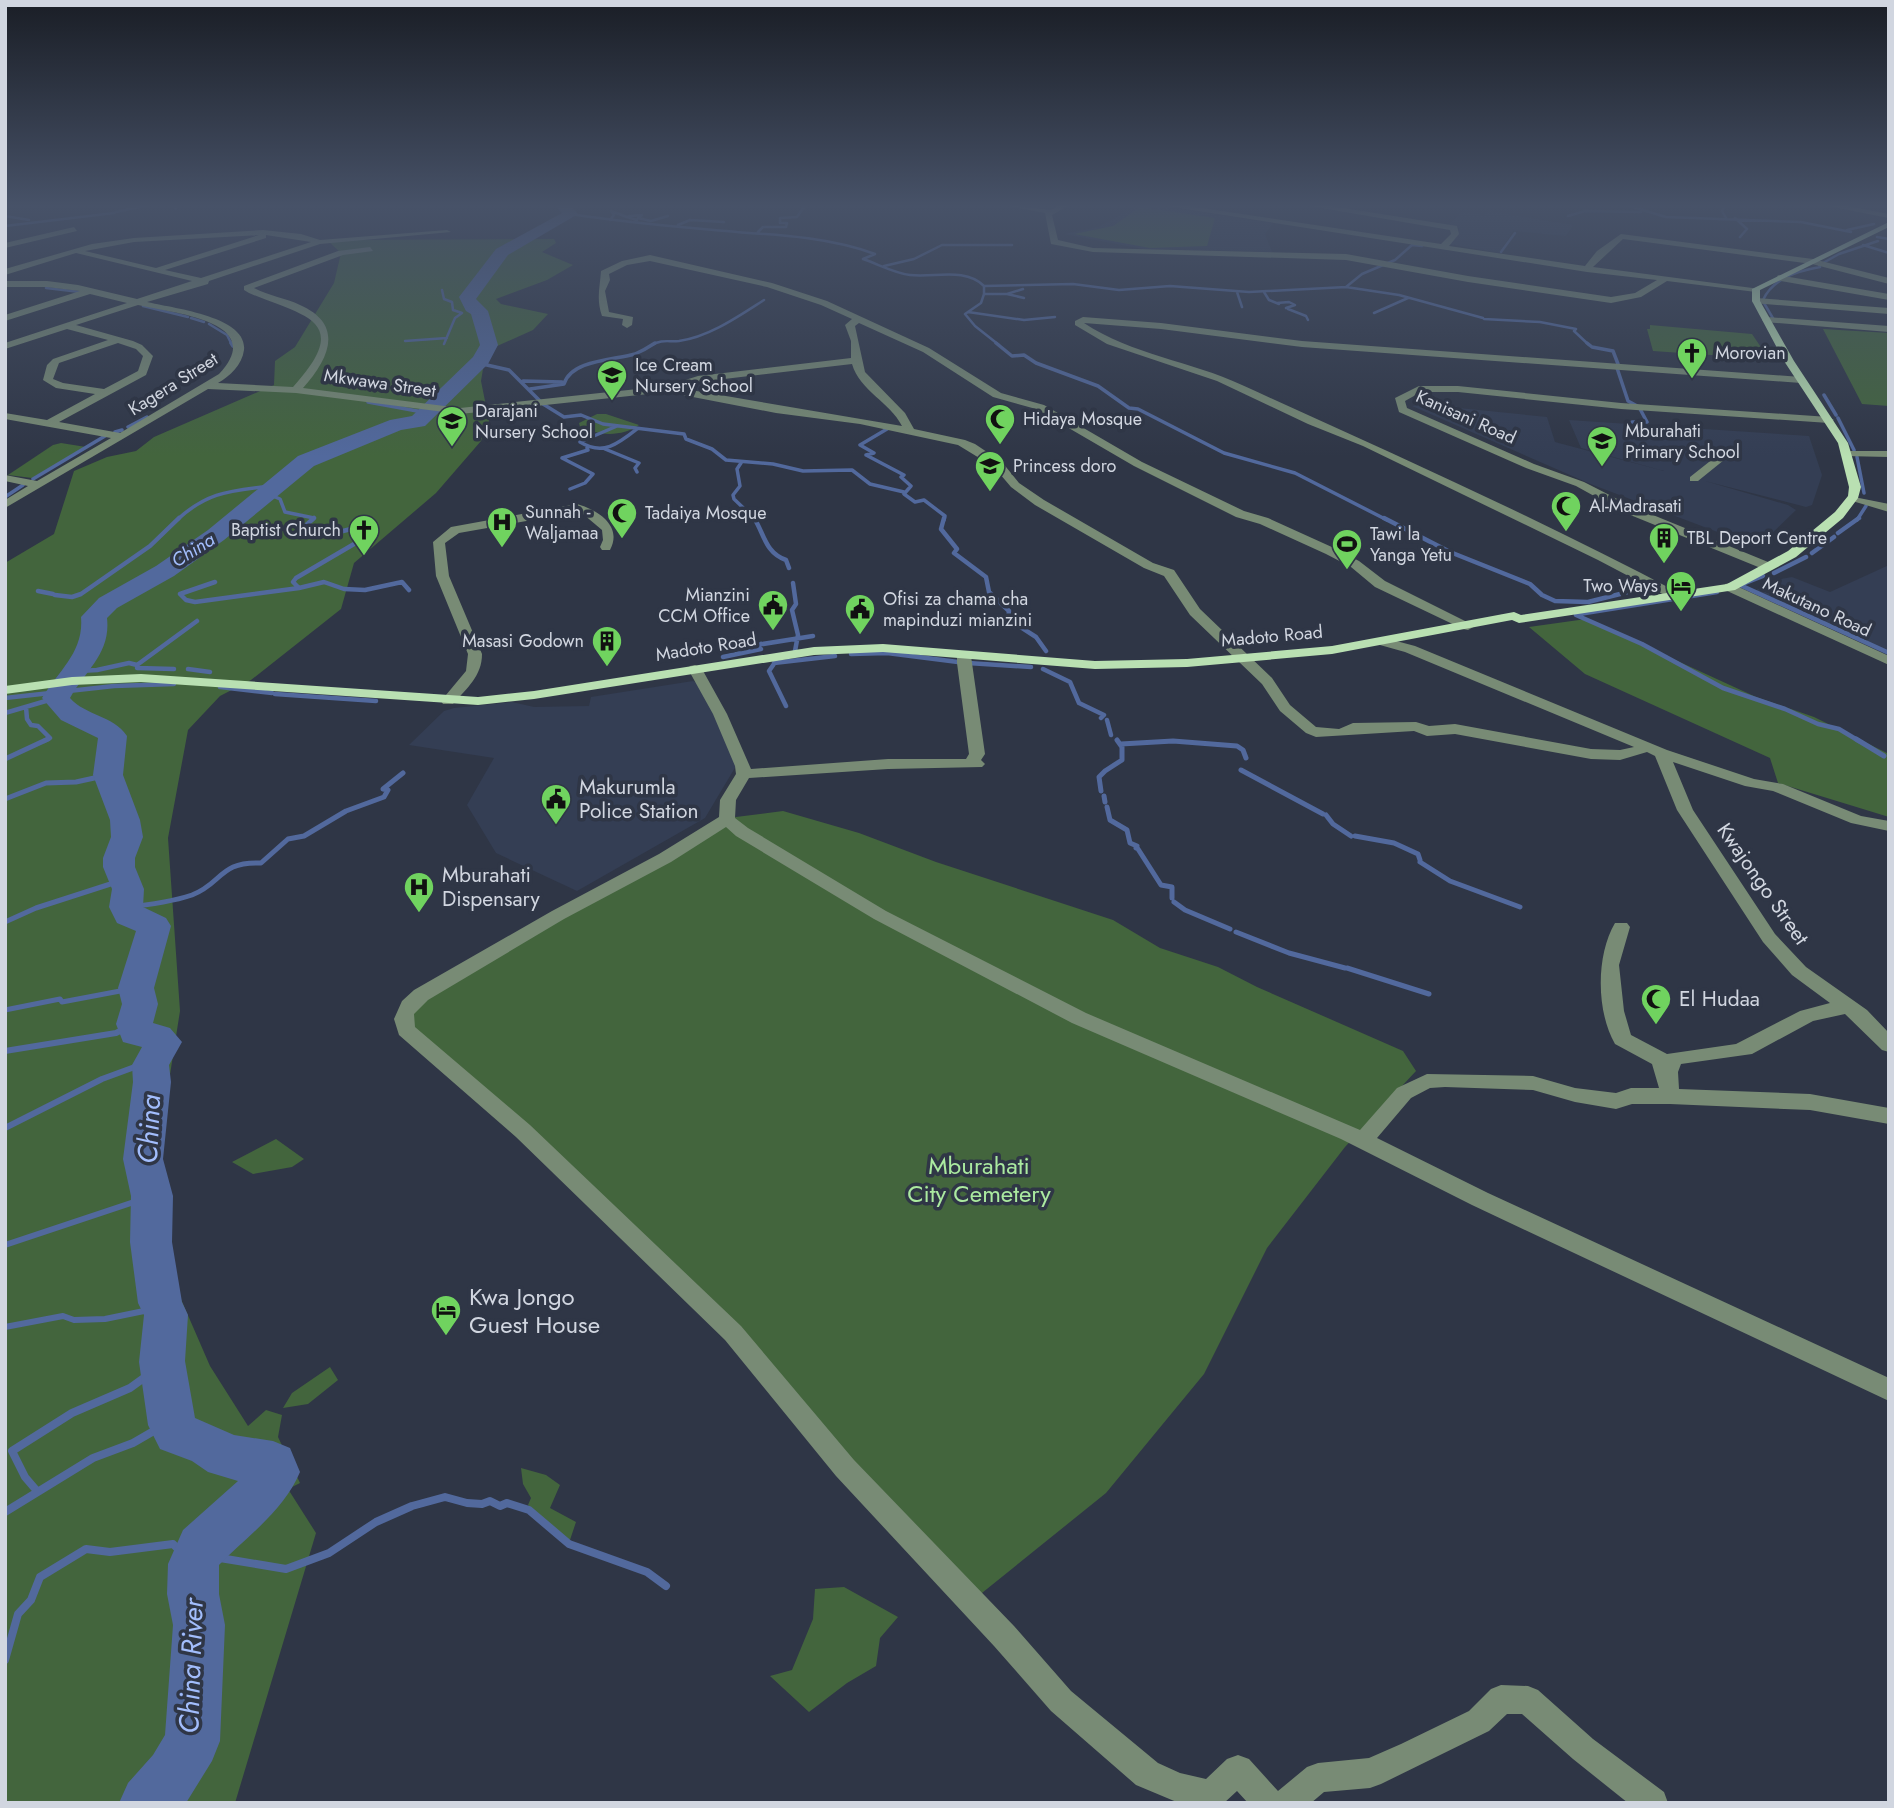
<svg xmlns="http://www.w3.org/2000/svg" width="1894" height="1808" viewBox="0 0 1894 1808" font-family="Jost,sans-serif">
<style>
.built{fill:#343e54}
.green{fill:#43653d}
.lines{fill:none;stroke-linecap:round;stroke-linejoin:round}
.stream-far5{stroke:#52699d;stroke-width:2.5}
.stream-far4{stroke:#52699d;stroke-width:3.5}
.stream-far3{stroke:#52699d;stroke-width:4.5}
.stream-far2{stroke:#52699d;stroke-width:5}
.stream-far1{stroke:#52699d;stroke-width:6}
.stream{stroke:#52699d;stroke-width:8}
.river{fill:#52699d;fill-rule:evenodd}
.minor{fill:#788b75;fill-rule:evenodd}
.major{fill:#b9e0b2;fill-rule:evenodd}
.labels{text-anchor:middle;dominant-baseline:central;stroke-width:7;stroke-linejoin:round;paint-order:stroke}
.far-poi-label{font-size:18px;fill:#d1d6e0;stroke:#2f3646;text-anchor:start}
.far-street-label{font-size:18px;fill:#d1d6e0;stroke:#2f3646}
.far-water-label{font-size:19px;font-style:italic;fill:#a2bdfc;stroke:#2f3646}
.poi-label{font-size:21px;fill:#d1d6e0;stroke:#2f3646;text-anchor:start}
.street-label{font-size:21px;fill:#d1d6e0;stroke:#2f3646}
.near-park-label{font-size:24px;fill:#abeaa0;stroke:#2f3646}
.near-poi-label{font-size:24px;fill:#d1d6e0;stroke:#2f3646;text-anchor:start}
.near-water-label{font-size:28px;font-style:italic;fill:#a2bdfc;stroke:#2f3646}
</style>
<rect width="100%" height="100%" fill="#2f3646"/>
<!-- built -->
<path class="built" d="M 1150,205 L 1273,223 L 1265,234 L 1272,252 L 1143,249 L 1064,234 L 1098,227 L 1137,206 Z
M 1489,211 L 1524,217 L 1573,225 L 1566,236 L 1513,231 L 1499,253 L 1449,244 L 1460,228 L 1448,225 L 1462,212 L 1483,215 Z
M 1445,400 L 1459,408 L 1547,417 L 1555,442 L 1664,471 L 1581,448 L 1569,420 L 1809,436 L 1822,475 L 1812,505 L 1806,507 L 1705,481 L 1788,505 L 1796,510 L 1763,542 L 1744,542 L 1593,485 L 1412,406 Z
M 1889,565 L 1889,656 L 1754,592 L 1770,581 L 1792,577 L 1830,592 Z
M 693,681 L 702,685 L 736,766 L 705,818 L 577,891 L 496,853 L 467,805 L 494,758 L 409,745 L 444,711 L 454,708 L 512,702 L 534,707 L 589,706 L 591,697 Z"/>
<!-- green -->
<path class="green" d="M 1140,207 L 1215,218 L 1207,246 L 1150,248 L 1074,234 L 1113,226 Z
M 554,239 L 556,243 L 542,252 L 573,265 L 547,280 L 496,299 L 501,304 L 548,314 L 533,330 L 486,351 L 481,381 L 489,421 L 481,441 L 436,493 L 354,563 L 341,609 L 251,680 L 220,696 L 188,730 L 168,838 L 180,1011 L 147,1221 L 210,1366 L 248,1426 L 266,1410 L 282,1415 L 278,1437 L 300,1483 L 288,1489 L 316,1533 L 235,1803 L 5,1803 L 5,563 L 54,534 L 74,471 L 107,457 L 136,451 L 154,437 L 274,385 L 275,361 L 295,347 L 334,283 L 341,253 L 327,240 Z
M 1650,325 L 1752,334 L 1769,359 L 1653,351 L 1647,329 L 1650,329 Z
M 1823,329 L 1889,333 L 1889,406 L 1862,404 Z
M 597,414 L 606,414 L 639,425 C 622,437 599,436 580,427 L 579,423 Z
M 61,443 L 86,447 L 32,478 L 8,475 L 53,445 Z
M 1586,619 L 1756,697 L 1814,717 L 1889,754 L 1889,817 L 1778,783 L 1770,758 L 1585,674 L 1529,627 Z
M 783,811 L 859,833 L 936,862 L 1113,920 L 1160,948 L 1218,967 L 1257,987 L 1403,1051 L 1416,1071 L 1345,1147 L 1267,1248 L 1204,1374 L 1106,1493 L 972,1601 L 763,1369 L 407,1034 L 412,1004 L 720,819 Z
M 276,1139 L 304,1159 L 292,1167 L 253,1174 L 232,1162 Z
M 330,1367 L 338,1380 L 308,1404 L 283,1408 L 292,1393 Z
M 521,1468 L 546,1475 L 560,1485 L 550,1508 L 576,1522 L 570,1540 L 544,1527 L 528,1505 L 531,1498 L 523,1484 Z
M 844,1587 L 898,1617 L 880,1638 L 876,1666 L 847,1683 L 809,1712 L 770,1676 L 792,1670 L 813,1619 L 815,1589 Z"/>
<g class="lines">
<!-- stream-far5 -->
<path class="stream-far5" d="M 174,204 L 176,209
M 1604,204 L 1626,205 L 1666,217 L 1801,222 L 1851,232
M 1724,207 L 1722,211 L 1726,218
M 116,212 L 153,204
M 571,214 C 626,223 681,227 737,232 C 783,235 832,238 875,254 L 863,259 C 878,264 894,273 910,275 C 934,278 965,267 984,286 L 1073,284 L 1119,290 L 1170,286 L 1249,292 L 1346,287 L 1399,295 L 1483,318
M 5,216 L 29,220
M 630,216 L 627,217 L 637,220
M 630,216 L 642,215 L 638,218 L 651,221 L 668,216
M 1568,216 L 1585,211 L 1641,212
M 1735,218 L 1747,229 L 1740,237
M 610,220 L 614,215 L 611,211 L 627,217
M 678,225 L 690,220 L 724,222
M 5,226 L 114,213
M 1847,230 L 1874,224
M 758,232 L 763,227 L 786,227 L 787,223 L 780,223 L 780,218 L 797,217 L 806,204
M 1877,237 L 1889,239
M 1863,245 L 1889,253
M 1501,252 L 1515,233
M 1823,263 L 1839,254 L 1878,241
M 884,266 L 914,259 L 942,245 L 1012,245
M 984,286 L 984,294 L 1007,294 L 1024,298
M 1346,287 L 1362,274 L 1395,260 L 1412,245 L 1422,246
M 46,288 L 80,292
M 442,290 L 444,299 L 452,302 L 453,310 L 462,313 L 455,318 L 444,344
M 1237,292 L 1242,307
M 1264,292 L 1269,300 L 1279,304
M 984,294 L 981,303 L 965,314 L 975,326 L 999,345
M 1007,294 L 1023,289
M 1763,300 C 1773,278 1798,271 1820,267 L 1819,265
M 1277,303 L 1289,302 L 1295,305 L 1286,308
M 1764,303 L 1774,320
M 143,306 L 188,317
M 1288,309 L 1306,316 L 1308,320
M 968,312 L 1024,320 L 1055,317
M 1374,313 L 1408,298
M 191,318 L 204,322
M 1484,319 L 1540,322 L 1576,329 L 1574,331 L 1589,345
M 209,324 L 227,335 L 232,345
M 405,341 L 447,338
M 652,345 C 662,339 668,342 679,341 C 709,337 739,316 764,300"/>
<!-- stream-far4 -->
<path class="stream-far4" d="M 231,343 L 233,346
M 996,343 L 1012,356 L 1024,355 L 1036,363 L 1098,386 L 1129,408 L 1138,409 L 1224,453 L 1295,473 L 1387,520
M 1587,343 L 1592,347 L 1613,351 L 1618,364
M 478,363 L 509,370 L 540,401
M 1617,368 L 1628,401 L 1639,407 L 1647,422 L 1632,422
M 523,381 L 562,382
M 530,389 L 564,384 C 571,360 614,360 635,354 C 642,351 649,347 655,343
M 1824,395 L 1836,415
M 368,402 L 428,413
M 543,404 L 564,417 L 581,415 L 603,424 L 684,434 L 686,439 L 712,449 L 726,460 L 773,464 L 803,471 L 852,470 L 870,484 L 904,492
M 1838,418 L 1854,450
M 617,426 L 580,442 C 603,456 618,444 637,429
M 128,427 L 147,417
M 887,429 L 860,445 L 874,453 L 866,455 L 904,475 L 901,477 L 911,486 L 904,494 L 915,502 L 924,500 L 945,516 L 944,520
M 115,432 L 122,430
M 605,449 L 639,463 L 635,468 L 637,472
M 1857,457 L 1864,493
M 741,463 L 737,469 L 740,486 L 733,495 L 734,499 L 756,520
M 33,479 L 105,436
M 570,489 L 585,483 L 593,474 L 562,458 L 588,450 L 587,448
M 268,494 L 280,499 L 285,512 L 314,518 L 312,520
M 5,497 L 23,485
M 177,520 C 210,489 235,491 277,485
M 1857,520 L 1866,506"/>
<!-- stream-far3 -->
<path class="stream-far3" d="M 314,518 L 304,527 L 335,533 L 351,529 L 366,537 L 296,578 L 293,582 L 299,588 L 324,582 L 344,589 L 365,590 L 402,582 L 409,590
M 754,518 C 764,533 765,553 786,560 L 789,568
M 944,518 L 941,529 L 957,549 L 954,553 L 986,577 L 989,592 L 1009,611 L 1008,619 L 1036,637 L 1046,651
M 1384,518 L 1450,552 L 1530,584 L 1542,595 L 1555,601 L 1588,602 L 1652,586
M 1838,533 L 1859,518
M 1812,553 L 1834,537
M 1774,573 L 1806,557
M 1763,576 L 1740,585 L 1889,653
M 215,582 L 180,594 L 186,600 L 195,602 L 299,588
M 793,583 L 796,604 L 792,610 L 798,635 L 795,651
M 1675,587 L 1693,583
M 38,591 L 53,594
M 55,595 L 72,597 L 81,594 L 150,546 L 179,518
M 1579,614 L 1717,592
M 1576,615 L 1642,644 L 1723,688 L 1785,709 L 1818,724 L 1839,729 L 1859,741
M 725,650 L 813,636
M 851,654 L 887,653 L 958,662
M 723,657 L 761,649 L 758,647 L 761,644
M 776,661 L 769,671 L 786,706
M 774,663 L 835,656
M 968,663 L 1031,667
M 137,668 L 174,669
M 188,669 L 210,672
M 1043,669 L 1070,682 L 1079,703 L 1104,715 L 1101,718
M 97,670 L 129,663 L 137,665 L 197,621
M 78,671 L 98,670
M 220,687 L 272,693
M 275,694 L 376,701
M 5,698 L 114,686 L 174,684
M 26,707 L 27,719 L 31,725 L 38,726 L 50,738 L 44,741
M 5,713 L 56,698
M 1107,720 L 1111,735"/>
<!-- stream-far2 -->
<path class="stream-far2" d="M 1856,739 L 1884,756
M 1121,744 L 1173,741 L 1237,746 L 1243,750 L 1246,758
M 5,759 L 48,739
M 1241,770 L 1323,814
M 1105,771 L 1122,760 L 1122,747 L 1117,740
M 1101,791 L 1099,777 L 1105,771
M 1104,796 L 1105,802
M 5,799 L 46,783 L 76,782 L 108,775
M 1107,807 L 1110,820 L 1127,830 L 1130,843 L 1137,846 L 1136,848
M 1326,815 L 1333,824 L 1351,836
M 1355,836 L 1394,843 L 1418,854 L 1420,860
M 1138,849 L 1161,885 L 1172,887 L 1172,898
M 1420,862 L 1450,881 L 1520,907
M 1174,902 L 1185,910 L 1230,929
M 126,907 C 148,905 171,902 192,895 C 223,883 219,861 261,863 L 288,839 L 304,836 L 346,811 L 384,797 L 388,790 L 383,789 L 403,773
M 5,922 L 36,908 L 126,879
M 1236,932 L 1289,953 L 1345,968
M 1347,968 L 1429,994
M 5,1010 L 60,999 L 62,1002 L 136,988"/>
<!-- stream-far1 -->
<path class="stream-far1" d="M 5,1051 L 116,1033 L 134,1024
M 5,1128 L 102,1079 L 151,1061
M 5,1245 L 152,1196
M 5,1327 L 63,1316 L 74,1320 L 105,1319 L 144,1311 L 160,1303
M 157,1369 L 163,1364"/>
<!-- stream -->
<path class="stream" d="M 37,1491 L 25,1477 L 12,1451 L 72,1413 L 130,1388 L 159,1367
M 5,1512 L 93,1458 L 133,1443 L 171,1421
M 201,1547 L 220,1558 L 286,1569 L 329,1553 L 376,1522 L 412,1506 L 445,1497 L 467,1503 L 482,1504 L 490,1501 L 500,1506 L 507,1503 L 529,1510 L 569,1544 L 647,1572 L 666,1586
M 5,1660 L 18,1614 L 31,1600 L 40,1577 L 86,1549 L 110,1552 L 173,1544 L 193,1564"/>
<!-- river -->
<path class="river" d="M 553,204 L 569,204 L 578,214 L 508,255 L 476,299 L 488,311 L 498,345 L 488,364 L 425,426 L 401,430 L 314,466 L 224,540 L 174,576 L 117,608 L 107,618 C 111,653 86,670 70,698 C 86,716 113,715 127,736 L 123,775 L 140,820 L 143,837 L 135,858 L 135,867 L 144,889 L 143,907 L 166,918 L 171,926 L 154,988 L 158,1004 L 153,1023 L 170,1028 L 182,1042 L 169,1065 L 171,1082 L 163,1159 L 173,1196 L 172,1242 L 182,1302 L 188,1315 L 185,1361 L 195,1418 L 234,1435 L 273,1441 L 290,1448 L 300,1472 C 283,1512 248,1535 219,1565 L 219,1594 L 225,1625 L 220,1741 L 212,1761 L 186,1803 L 119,1803 L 128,1783 L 153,1755 L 165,1735 L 173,1625 L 167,1594 L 168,1564 L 183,1530 L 238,1481 L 208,1472 L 192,1461 L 160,1449 L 148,1425 L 139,1362 L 144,1315 L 138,1303 L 130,1242 L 131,1196 L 123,1159 L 133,1082 L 132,1065 L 142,1047 L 123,1042 L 116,1024 L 122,1004 L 118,988 L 136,931 L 117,923 L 109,907 L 112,889 L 103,867 L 103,858 L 111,837 L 110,820 L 93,775 L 98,738 L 61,720 L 42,698 C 59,670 84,652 81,617 L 99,598 L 156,566 L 208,530 L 298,456 L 390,420 L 412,416 L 473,357 L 480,345 L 471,314 L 466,311 L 459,297 L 496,249 L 562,213 Z"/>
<!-- minor -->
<path class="minor" d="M 998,204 L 1051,210 L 1061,204 L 1071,204 L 1052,215 L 1058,240 L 1093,248 L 1346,254 L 1468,276 L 1611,297 L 1635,293 L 1657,280 L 1587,272 L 1154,204 L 1175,204 L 1441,244 L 1451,234 L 1450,230 L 1298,204 L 1318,204 L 1457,226 L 1459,234 L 1449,246 L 1585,266 L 1597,251 L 1621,234 L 1813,259 L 1889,278 L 1889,284 L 1812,264 L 1623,239 L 1593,267 L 1760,289 L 1756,292 L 1667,281 L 1641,297 L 1611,303 L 1468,282 L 1346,260 L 1093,252 L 1051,244 L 1045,213 Z
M 1818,204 L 1837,204 L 1889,214 L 1889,218 Z
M 74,227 L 77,231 L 5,248 L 5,243 Z
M 263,230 L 301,234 L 320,240 L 447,230 L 451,232 L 320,244 L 209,281 L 208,284 L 147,302 C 171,308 248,316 244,350 C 242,365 230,376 218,383 L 293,387 C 355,319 302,316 249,293 L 244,290 L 244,286 L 338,251 L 370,247 L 373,251 L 343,255 L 254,288 C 269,296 286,298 300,305 C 345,325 329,359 303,388 L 460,408 L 666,386 L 698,376 L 851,358 L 851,341 L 845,325 L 852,319 L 821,305 L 767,287 L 650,261 L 627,265 L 609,274 L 610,280 L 605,291 L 609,312 L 633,317 L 632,325 L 627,328 L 622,325 L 623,319 L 602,316 C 596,299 600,287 601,271 L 622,261 L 650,255 L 772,283 L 827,301 L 929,348 L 1001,393 L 1044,405 L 1142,462 L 1244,511 L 1268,518 L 1334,548 L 1359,561 L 1385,581 L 1475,626 L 1468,630 L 1463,629 L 1375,587 L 1351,567 L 1326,554 L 1260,524 L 1236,517 L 1134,466 L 1036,409 L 993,397 L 923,352 L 859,323 L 855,326 L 865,372 L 905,413 L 914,429 L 965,440 L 975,444 L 1002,462 L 1019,483 L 1044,500 L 1153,563 L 1174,570 L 1200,609 L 1272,678 L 1290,705 L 1316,727 L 1339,729 L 1353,723 L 1416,722 L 1429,726 L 1455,724 L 1591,749 L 1620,750 L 1634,747 L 1405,652 L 1380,645 L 1378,642 L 1385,638 L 1415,646 L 1667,750 L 1754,779 L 1783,784 L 1861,816 L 1889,821 L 1889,831 L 1851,823 L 1773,791 L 1745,786 L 1673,762 L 1693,810 L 1775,934 L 1806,967 L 1867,1010 L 1889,1033 L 1889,1052 L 1882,1050 L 1845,1014 L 1813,1021 L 1752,1054 L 1681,1064 L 1678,1072 L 1679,1089 L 1810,1094 L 1889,1108 L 1889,1124 L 1810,1110 L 1670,1104 L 1632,1104 L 1616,1109 L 1575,1102 L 1533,1090 L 1445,1087 L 1430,1088 L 1411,1098 L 1377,1138 L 1488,1193 L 1889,1378 L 1889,1401 L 1472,1205 L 1341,1139 L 1072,1023 L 874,919 L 736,836 L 726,827 L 671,862 L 564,919 L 428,1000 L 414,1014 L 415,1027 L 530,1125 L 741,1326 L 854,1460 L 1014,1626 L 1071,1691 L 1158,1763 L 1180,1773 L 1206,1779 L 1227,1759 L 1238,1755 L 1249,1759 L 1278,1791 L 1307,1767 L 1318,1763 L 1369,1758 L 1401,1744 L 1469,1711 L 1491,1689 L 1501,1685 L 1528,1686 L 1538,1690 L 1593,1739 L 1664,1792 L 1668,1803 L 1628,1803 L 1573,1759 L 1522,1714 L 1507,1714 L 1489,1731 L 1381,1784 L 1370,1788 L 1324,1792 L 1311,1803 L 1248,1803 L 1237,1791 L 1224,1803 L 1179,1803 L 1136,1785 L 1051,1711 L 994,1646 L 836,1476 L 725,1340 L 516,1137 L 399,1035 L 394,1019 L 402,1001 L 414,990 L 552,911 L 659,854 L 719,817 L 720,800 L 736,774 L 735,766 L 713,714 L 688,669 L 690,666 L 695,665 L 702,669 L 727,714 L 751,769 L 888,759 L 966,759 L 969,754 L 957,663 L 957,656 L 964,652 L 971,656 L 985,754 L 981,760 L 985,764 L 982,767 L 888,769 L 749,778 L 736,800 L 735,818 L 748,828 L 886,911 L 1086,1013 L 1360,1130 L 1397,1088 L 1427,1074 L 1533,1076 L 1575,1088 L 1616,1093 L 1631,1088 L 1659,1088 L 1652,1064 L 1615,1044 C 1596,1011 1596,955 1615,923 L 1627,923 L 1630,927 L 1619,965 L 1624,1011 L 1631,1035 L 1667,1054 L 1736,1044 L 1800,1011 L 1830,1003 L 1792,975 L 1763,942 L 1677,810 L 1655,756 L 1647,752 L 1620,760 L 1591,759 L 1455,734 L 1427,736 L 1414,731 L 1316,737 L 1306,733 L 1280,711 L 1262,684 L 1190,615 L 1164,576 L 1144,568 L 1035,505 L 1011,487 L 994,467 L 958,445 L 860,424 L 776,413 L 667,392 L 460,414 L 296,393 L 208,389 L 5,508 L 5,500 L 28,486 L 5,481 L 5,475 L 37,481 L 111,438 L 5,419 L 5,413 L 47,420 L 95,394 L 56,388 L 43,380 L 47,365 L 53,359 L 108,340 L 67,329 L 5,349 L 5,343 L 127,303 L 90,294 L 5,321 L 5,315 L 80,291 L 47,287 L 5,287 L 5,281 L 47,281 L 78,285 L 137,299 L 192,281 L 76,253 L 5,275 L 5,269 L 92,244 L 134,238 ZM 259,235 L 156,268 L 85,251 L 134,242 ZM 266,235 L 311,242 L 201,278 L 165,270 L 266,238 ZM 138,305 C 172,313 269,321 219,374 L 120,433 L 59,422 L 146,375 L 153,356 L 142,345 L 133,341 L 76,325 ZM 118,343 L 136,349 L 143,356 L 138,371 L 104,389 L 63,383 L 53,379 L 59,363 ZM 852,364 C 860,391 890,402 902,426 L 679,388 L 699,382 Z
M 1778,275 L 1889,294 L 1889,300 L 1775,280 Z
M 1756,298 L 1889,308 L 1889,314 L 1753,303 L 1752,301 Z
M 1083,317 L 1161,323 L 1302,341 L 1801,377 L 1806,380 L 1801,383 L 1302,347 L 1161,329 L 1084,323 C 1132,355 1191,361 1242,385 C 1389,452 1536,517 1679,593 L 1681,596 L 1674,600 L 1598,560 L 1363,446 L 1308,424 L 1217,381 L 1107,344 L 1075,325 L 1075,321 Z
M 1767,317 L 1889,326 L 1889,332 L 1764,322 L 1762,320 Z
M 1419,386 L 1458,386 L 1621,403 L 1829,417 L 1834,420 L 1829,423 L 1621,409 L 1458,392 L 1421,392 L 1405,401 L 1407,408 L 1534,464 L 1584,482 L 1631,506 L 1773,564 L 1774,567 L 1768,571 L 1623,512 L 1576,486 L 1526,468 L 1399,412 L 1395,398 Z
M 1848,451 L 1889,451 L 1889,457 L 1844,456 L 1844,452 Z
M 1714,458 L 1724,460 L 1698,481 L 1690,481 L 1690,477 Z
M 1849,496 L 1889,504 L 1889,512 L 1849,500 Z
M 577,504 C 598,510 623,526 610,550 L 602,550 L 600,547 L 603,540 L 602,530 L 583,514 L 577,512 L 459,533 L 445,543 L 449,576 L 482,654 C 482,676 467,688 453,704 L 443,704 L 441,701 L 466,671 L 468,654 L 436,576 L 433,542 L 451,527 Z
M 1730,583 L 1889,656 L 1889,665 L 1725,590 L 1725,584 Z"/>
<!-- major -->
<path class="major" d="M 1889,222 L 1889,227 L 1760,290 L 1760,301 L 1794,361 L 1848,443 L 1861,487 L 1858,498 L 1843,518 L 1796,557 L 1735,590 L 1519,623 L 1512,620 L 1332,654 L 1187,667 L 1095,669 L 883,652 L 814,655 L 534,699 L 478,705 L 141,682 L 72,685 L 5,694 L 5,686 L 72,677 L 141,674 L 478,697 L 534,691 L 814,647 L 883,644 L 1095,661 L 1187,659 L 1332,646 L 1514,612 L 1521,615 L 1727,584 L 1788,551 L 1835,512 L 1848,496 L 1849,487 L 1838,443 L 1784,361 L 1752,301 L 1752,289 Z"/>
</g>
<!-- sky -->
<linearGradient id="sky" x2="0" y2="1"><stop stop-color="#1a1e26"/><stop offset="0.45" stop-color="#475268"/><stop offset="1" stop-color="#475268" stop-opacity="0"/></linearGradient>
<rect width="1894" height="457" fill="url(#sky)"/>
<!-- icons -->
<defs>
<g id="church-pin" transform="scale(1.575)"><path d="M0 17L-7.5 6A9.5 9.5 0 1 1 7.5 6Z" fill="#70d35f" stroke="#2f3646"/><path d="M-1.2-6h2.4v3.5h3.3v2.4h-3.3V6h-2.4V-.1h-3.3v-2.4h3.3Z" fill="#111"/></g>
<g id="school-pin" transform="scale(1.575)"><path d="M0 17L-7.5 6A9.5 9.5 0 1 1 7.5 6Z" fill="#70d35f" stroke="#2f3646"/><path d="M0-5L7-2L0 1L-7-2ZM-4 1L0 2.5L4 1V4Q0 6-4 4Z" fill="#111"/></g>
<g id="mosque-pin" transform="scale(1.575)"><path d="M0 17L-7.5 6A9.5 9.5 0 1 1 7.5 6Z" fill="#70d35f" stroke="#2f3646"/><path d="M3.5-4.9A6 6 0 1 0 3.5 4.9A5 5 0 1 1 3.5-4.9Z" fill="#111"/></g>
<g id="hospital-pin" transform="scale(1.575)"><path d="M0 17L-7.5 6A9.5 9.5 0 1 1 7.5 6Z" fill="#70d35f" stroke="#2f3646"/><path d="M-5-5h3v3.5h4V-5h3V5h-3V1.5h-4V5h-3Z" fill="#111"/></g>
<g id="building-pin" transform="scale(1.575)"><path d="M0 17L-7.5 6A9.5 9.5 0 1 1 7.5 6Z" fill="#70d35f" stroke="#2f3646"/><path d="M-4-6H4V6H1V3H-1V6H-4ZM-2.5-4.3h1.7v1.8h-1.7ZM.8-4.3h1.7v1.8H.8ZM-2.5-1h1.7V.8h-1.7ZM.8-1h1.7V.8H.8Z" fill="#111"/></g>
<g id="stadium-pin" transform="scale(1.575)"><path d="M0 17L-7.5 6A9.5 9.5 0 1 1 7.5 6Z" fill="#70d35f" stroke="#2f3646"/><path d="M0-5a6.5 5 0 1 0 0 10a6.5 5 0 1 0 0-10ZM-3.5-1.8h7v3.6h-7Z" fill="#111"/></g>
<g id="hotel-pin" transform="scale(1.575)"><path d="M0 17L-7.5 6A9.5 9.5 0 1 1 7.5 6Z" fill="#70d35f" stroke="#2f3646"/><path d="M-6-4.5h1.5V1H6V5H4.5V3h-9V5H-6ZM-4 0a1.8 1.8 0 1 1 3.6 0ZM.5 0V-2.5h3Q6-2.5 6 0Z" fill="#111"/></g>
<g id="civic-pin" transform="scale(1.575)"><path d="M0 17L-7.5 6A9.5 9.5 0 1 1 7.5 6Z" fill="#70d35f" stroke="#2f3646"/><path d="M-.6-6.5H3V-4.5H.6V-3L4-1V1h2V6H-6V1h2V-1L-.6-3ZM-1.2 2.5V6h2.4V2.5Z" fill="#111"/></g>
</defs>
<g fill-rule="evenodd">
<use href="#church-pin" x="1692" y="353"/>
<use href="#school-pin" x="612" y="375"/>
<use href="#mosque-pin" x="1000" y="419"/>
<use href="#school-pin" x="452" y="421"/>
<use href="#school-pin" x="1602" y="441"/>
<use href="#school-pin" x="990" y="466"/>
<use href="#mosque-pin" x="1566" y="506"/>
<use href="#mosque-pin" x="622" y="513"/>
<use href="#hospital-pin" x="502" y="522"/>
<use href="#church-pin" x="364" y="530"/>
<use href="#building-pin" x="1664" y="538"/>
<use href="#stadium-pin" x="1347" y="544"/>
<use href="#hotel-pin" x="1681" y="586"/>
<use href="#civic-pin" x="773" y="605"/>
<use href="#civic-pin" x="860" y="609"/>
<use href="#building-pin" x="607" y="641"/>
<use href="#civic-pin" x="556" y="799"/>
<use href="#hospital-pin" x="419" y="887"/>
<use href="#mosque-pin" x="1656" y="999"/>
<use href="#hotel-pin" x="446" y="1310"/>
</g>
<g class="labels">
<!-- far-poi labels -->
<g class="far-poi-label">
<text x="1715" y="353">Morovian</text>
<text x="635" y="365">Ice Cream<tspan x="635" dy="21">Nursery School</tspan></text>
<text x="475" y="411">Darajani<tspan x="475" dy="21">Nursery School</tspan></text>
<text x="1023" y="419">Hidaya Mosque</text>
<text x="1625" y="431">Mburahati<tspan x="1625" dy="21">Primary School</tspan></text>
<text x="1013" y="466">Princess doro</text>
<text x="1589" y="506">Al-Madrasati</text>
<text x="525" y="512">Sunnah -<tspan x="525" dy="21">Waljamaa</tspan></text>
<text x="645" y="513">Tadaiya Mosque</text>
<text x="341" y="530" text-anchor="end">Baptist Church</text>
<text x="1370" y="534">Tawi la<tspan x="1370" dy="21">Yanga Yetu</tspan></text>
<text x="1687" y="538">TBL Deport Centre</text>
<text x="1658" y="586" text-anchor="end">Two Ways</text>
<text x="750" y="595" text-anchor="end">Mianzini<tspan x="750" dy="21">CCM Office</tspan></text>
<text x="883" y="599">Ofisi za chama cha<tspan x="883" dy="21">mapinduzi mianzini</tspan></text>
<text x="584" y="641" text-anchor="end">Masasi Godown</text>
</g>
<!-- far-street labels -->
<g class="far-street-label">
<text transform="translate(380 383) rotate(8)">Mkwawa Street</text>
<text transform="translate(173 384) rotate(-32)">Kagera Street</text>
<text transform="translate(1466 417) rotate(24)">Kanisani Road</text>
<text transform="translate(1817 607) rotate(25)">Makutano Road</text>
<text transform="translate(1272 636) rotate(-5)">Madoto Road</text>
<text transform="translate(706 647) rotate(-9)">Madoto Road</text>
</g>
<!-- far-water labels -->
<g class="far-water-label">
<text transform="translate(193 550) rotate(-32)">China</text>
</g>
<!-- poi labels -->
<g class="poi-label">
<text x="579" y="787">Makurumla<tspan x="579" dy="24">Police Station</tspan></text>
<text x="442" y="875">Mburahati<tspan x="442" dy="24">Dispensary</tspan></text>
<text x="1679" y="999">El Hudaa</text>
</g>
<!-- street labels -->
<g class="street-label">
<text transform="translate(1763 884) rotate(55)">Kwajongo Street</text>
</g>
<!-- near-park labels -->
<g class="near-park-label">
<text x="979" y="1165">Mburahati<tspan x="979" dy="28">City Cemetery</tspan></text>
</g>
<!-- near-poi labels -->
<g class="near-poi-label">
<text x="469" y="1296">Kwa Jongo<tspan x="469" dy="28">Guest House</tspan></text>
</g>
<!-- near-water labels -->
<g class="near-water-label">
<text transform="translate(149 1129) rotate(-87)">China</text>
<text transform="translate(191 1666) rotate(-88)">China River</text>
</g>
</g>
<!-- border -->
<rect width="1894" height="1808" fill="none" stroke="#d1d6e0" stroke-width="14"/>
</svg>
